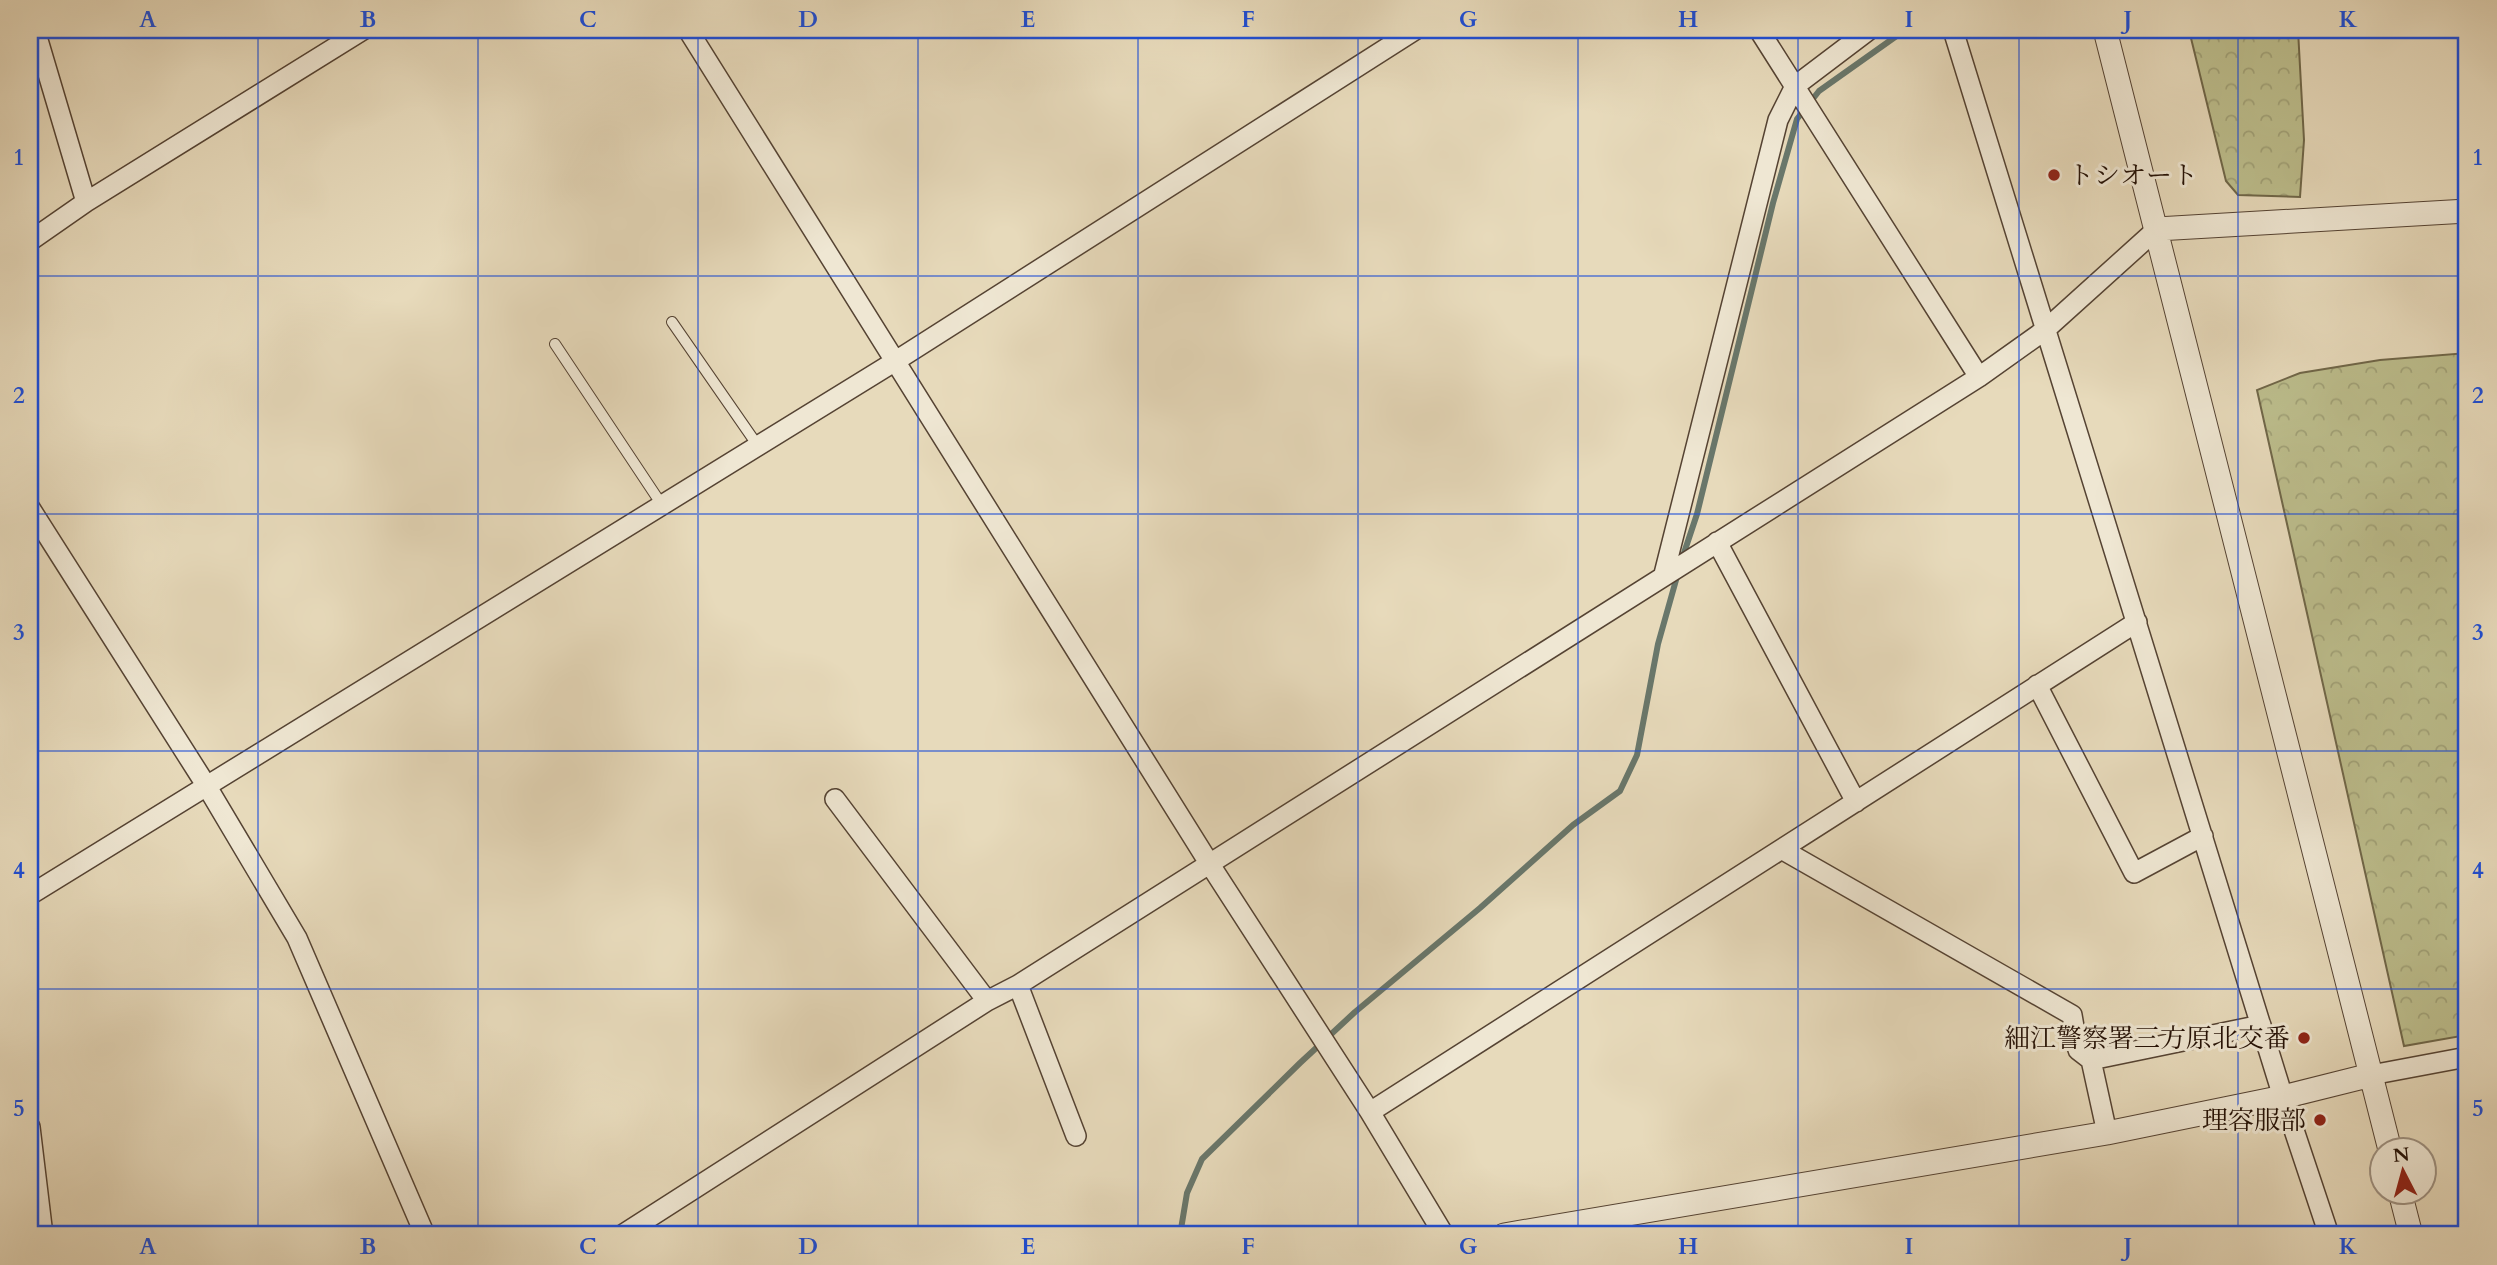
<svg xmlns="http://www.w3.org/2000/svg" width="2497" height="1265" viewBox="0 0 2497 1265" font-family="Cardo,'Noto Serif JP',serif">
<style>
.forest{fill:url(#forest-crowns);stroke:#706749;stroke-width:2}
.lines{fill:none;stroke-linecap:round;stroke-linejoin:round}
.stream{stroke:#69776b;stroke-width:6}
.service-casing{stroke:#554333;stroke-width:12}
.minor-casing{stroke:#554333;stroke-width:22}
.tertiary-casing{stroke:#554333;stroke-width:25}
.service{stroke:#efe7d3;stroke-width:10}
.minor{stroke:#efe7d3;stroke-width:19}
.tertiary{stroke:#efe7d3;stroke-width:23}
.grid{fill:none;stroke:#1d4ed8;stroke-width:2;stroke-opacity:0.55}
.poi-dot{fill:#8f2418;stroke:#efe7d3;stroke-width:2.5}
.labels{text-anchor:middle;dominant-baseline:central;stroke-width:6;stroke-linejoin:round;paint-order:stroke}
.poi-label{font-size:26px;fill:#241106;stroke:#efe7d3;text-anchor:end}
.neatline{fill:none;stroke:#1d4ed8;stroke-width:2.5}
.grid-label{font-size:23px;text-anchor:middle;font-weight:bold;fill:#1d4ed8}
</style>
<defs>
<pattern id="forest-crowns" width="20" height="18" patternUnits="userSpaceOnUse" patternTransform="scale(1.75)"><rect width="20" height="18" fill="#bcbd8c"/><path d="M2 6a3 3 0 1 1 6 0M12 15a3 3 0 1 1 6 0" fill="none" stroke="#a1a177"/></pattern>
</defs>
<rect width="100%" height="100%" fill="#e7dabb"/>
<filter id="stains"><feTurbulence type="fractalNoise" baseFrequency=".00286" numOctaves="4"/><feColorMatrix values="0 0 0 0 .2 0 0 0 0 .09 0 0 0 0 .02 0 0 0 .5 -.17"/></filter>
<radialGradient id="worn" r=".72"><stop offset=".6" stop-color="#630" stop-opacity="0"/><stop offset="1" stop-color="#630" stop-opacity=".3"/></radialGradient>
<!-- forest -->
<path class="forest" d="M 2189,30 L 2298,30 L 2304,140 L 2300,197 L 2238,195 L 2226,181 Z
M 2467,353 L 2467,1035 L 2404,1046 L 2257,390 L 2300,373 L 2380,360 Z"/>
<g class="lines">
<!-- stream -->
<path class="stream" d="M 1682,559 L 1697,514 L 1773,203 L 1797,119 L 1819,91 L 1905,30
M 1180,1235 L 1187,1193 L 1202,1159 L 1300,1063 L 1355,1012 L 1480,908 L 1573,825 L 1620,791 L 1637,755 L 1658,644 L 1678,573"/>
<!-- service casing -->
<g class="service-casing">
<path id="service" d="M 672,322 L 758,446
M 555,344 L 662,505"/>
</g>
<!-- minor casing -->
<g class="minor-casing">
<path id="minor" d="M 35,30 L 86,202
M 688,30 L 1209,863 L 1370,1112 L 1444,1235
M 1759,30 L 1979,377
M 1953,30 L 2283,1097 L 2329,1235
M 30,241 L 86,202 L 363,30
M 30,508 L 206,785 L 297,938 L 425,1235
M 1717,542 L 1856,802
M 1664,574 L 1778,120 L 1795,86 L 1869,30
M 2037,685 L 2134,873 L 2203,836
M 835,799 L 987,1001
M 1783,850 L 2072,1015 L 2078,1050 L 2091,1060 L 2107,1133
M 30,895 L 894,362 L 1415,30
M 1018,985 L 1076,1136
M 2091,1060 L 2261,1025
M 2371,1075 L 2467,1057
M 1370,1112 L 2137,622
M 30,1127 L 43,1235
M 622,1235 L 987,1001 L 1018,985 L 1979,377 L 2045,330 L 2157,229"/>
</g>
<!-- tertiary casing -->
<g class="tertiary-casing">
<path id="tertiary" d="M 2105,30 L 2390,1150
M 2157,229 L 2467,211
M 2400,1192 L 2411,1235
M 1504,1235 L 2107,1133 L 2283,1097 L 2371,1075"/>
</g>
<!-- service -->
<use href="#service" class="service"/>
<!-- minor -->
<use href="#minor" class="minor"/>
<!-- tertiary -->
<use href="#tertiary" class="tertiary"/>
</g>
<!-- grid -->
<path class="grid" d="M 258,30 L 258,1235M 478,30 L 478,1235M 698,30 L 698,1235M 918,30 L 918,1235M 1138,30 L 1138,1235M 1358,30 L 1358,1235M 1578,30 L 1578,1235M 1798,30 L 1798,1235M 2019,30 L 2019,1235M 2238,30 L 2238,1235M 30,276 L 2467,276M 30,514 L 2467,514M 30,751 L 2467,751M 30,989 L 2467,989"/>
<!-- markers -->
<g class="poi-dot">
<circle cx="2054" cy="175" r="7"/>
<circle cx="2304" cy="1038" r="7"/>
<circle cx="2320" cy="1120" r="7"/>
</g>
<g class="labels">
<!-- poi labels -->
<g class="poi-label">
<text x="2068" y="175" text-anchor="start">トシオート</text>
<text x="2290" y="1038">細江警察署三方原北交番</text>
<text x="2306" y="1120">理容服部</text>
</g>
</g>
<!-- margin -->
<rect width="2497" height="1265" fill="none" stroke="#e7dabb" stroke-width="77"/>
<!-- north arrow -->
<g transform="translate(2403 1171) rotate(354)"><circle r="33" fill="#efe7d3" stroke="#9e9181" stroke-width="2"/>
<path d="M0-5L12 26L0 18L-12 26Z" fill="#8f2418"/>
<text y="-10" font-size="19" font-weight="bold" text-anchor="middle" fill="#241106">N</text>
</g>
<rect x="38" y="38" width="2420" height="1188" class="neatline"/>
<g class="grid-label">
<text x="148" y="27">A</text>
<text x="368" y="27">B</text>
<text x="588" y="27">C</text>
<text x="808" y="27">D</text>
<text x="1028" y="27">E</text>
<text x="1248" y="27">F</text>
<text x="1468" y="27">G</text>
<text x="1688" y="27">H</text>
<text x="1909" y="27">I</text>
<text x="2128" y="27">J</text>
<text x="2348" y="27">K</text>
<text x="19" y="165">1</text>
<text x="2478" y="165">1</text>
<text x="19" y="403">2</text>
<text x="2478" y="403">2</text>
<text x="19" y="640">3</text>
<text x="2478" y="640">3</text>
<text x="19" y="878">4</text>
<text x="2478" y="878">4</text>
<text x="19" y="1116">5</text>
<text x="2478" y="1116">5</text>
<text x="148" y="1254">A</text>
<text x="368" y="1254">B</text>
<text x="588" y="1254">C</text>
<text x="808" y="1254">D</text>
<text x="1028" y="1254">E</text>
<text x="1248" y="1254">F</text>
<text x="1468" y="1254">G</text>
<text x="1688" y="1254">H</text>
<text x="1909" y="1254">I</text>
<text x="2128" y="1254">J</text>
<text x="2348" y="1254">K</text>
</g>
<rect width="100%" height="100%" filter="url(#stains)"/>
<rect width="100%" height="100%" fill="url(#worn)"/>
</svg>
